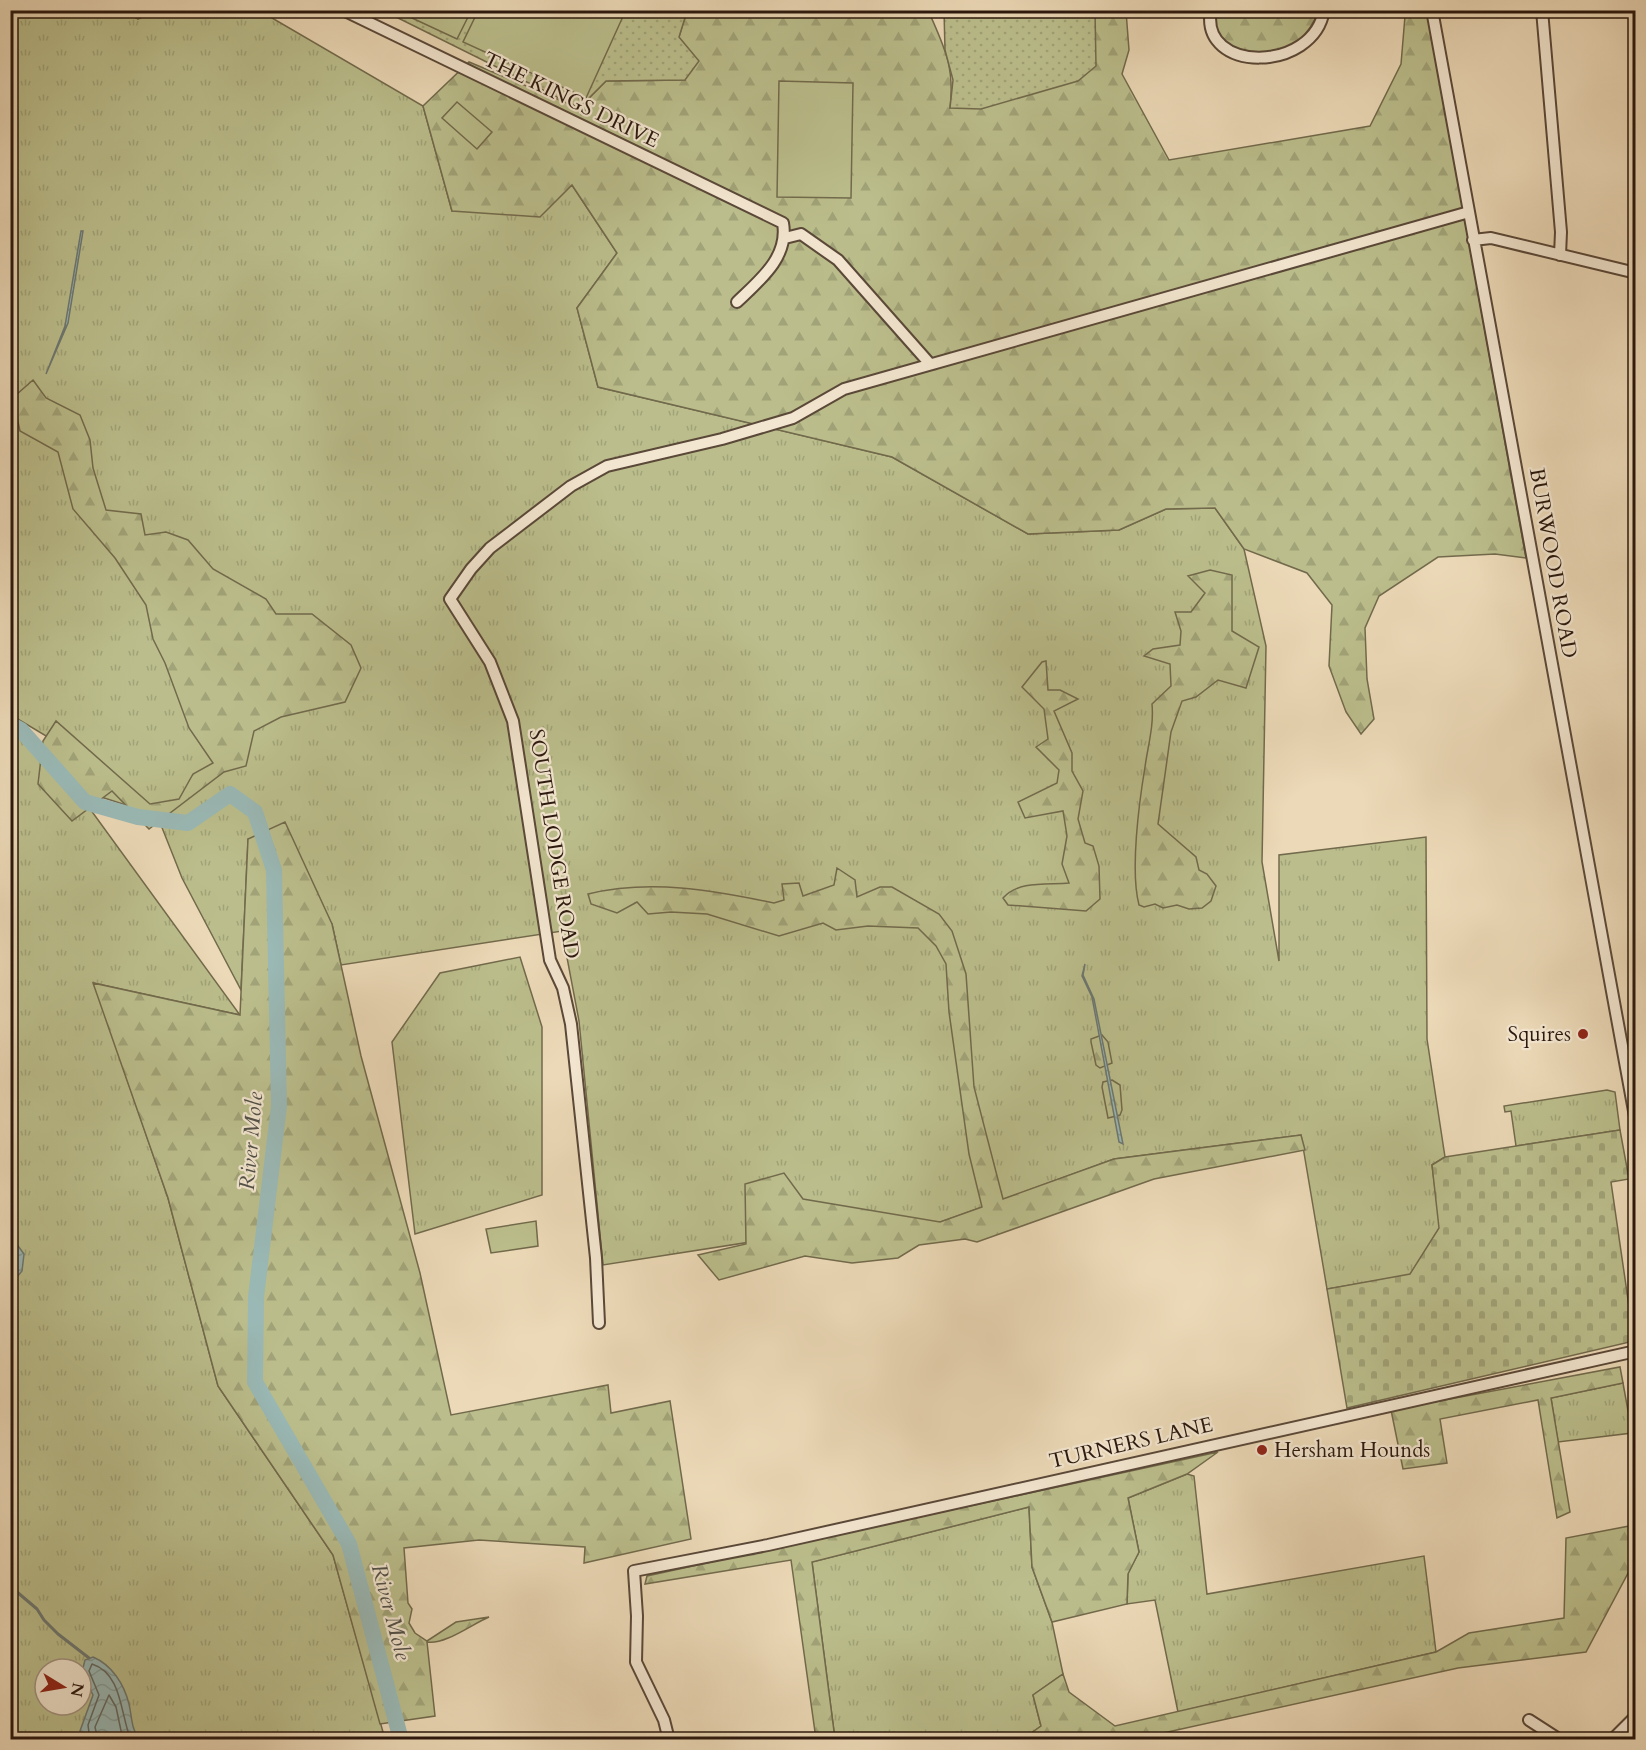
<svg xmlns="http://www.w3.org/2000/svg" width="1646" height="1750" viewBox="0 0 1646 1750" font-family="Cardo,serif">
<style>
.grass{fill:url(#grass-tufts);stroke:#726a4c;stroke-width:1.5;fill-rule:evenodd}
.forest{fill:url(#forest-firs);stroke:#726a4c;stroke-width:1.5}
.cemetery{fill:url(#cemetery-stones);stroke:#726a4c;stroke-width:1.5}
.park{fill:url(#park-dots);stroke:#726a4c;stroke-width:1.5}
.garden{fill:#bbbe8c;stroke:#726a4c;stroke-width:1.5}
.water{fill:url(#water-waves);stroke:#6d7872;stroke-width:1.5}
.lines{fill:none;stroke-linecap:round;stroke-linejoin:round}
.shore{stroke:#626862;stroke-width:1.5}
.stream{stroke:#6d7872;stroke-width:3}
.river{stroke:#9ab9b6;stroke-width:16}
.minor-casing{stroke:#5a4838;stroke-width:14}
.minor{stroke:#f3e6d0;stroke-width:10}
.poi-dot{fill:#8f2418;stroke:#f3e6d0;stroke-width:2}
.labels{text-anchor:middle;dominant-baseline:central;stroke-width:4.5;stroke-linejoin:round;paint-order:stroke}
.street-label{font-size:21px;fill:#2a170d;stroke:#f3e6d0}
.poi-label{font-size:21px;fill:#2a170d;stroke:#f3e6d0;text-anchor:end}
.water-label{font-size:22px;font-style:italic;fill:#515048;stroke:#f3e6d0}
</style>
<defs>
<pattern id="grass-tufts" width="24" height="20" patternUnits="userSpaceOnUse" patternTransform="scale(1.5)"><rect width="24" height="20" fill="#bbbe8c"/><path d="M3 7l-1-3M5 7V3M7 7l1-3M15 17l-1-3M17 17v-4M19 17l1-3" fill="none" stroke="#a1a378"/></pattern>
<pattern id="forest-firs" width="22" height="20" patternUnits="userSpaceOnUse" patternTransform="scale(1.5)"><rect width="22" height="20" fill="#bbbe8c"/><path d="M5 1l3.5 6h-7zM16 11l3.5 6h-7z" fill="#a1a378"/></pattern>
<pattern id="cemetery-stones" width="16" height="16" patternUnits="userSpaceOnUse" patternTransform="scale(1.5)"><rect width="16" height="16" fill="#bbbe8c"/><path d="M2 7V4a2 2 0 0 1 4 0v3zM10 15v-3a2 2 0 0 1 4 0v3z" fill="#a1a378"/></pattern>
<pattern id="park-dots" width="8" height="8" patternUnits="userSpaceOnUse" patternTransform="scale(1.5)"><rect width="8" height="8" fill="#bbbe8c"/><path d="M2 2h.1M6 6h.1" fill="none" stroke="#a1a378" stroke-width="1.8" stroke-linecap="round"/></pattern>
<pattern id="water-waves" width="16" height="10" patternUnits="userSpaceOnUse" patternTransform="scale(1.5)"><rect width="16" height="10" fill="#9ab9b6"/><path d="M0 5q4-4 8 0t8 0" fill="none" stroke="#859e9b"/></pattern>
</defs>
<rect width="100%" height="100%" fill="#ecd9b7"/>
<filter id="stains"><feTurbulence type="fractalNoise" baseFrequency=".00333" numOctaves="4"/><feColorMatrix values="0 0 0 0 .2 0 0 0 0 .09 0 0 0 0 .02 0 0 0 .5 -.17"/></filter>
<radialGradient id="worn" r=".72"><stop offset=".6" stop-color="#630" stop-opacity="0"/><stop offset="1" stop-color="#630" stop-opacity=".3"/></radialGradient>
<!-- grass -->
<path class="grass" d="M 158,10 L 239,11 L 267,15 L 423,106 L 452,211 L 572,185 L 617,253 L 577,308 L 598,387 L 892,457 L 1028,534 L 1119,530 L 1166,509 L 1215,508 L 1244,549 L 1266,646 L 1262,862 L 1279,961 L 1279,855 L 1426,837 L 1427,1039 L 1445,1157 L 1432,1165 L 1440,1228 L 1410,1275 L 1327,1289 L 1301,1135 L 1114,1159 L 941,1222 L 885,1221 L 603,1265 L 579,1021 L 562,931 L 341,965 L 332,924 L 248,840 L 241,990 L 182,878 L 157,815 L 95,795 L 53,740 L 11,715 L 11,11 L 123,11 L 138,19 Z
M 10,724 L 21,730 L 85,802 L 240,1015 L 94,983 L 168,1198 L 218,1386 L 333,1555 L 385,1739 L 11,1739 ZM 45,1669 L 81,1669 L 81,1705 L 45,1705 Z
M 520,957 L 542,1027 L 542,1195 L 415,1234 L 392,1042 L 440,973 Z
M 1607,1090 L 1615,1092 L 1620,1130 L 1516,1146 L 1511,1111 L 1505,1112 L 1504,1106 Z
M 1623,1383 L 1632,1433 L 1558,1442 L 1551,1398 Z
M 1187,1474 L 1194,1476 L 1207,1594 L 1424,1556 L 1436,1652 L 1178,1712 L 1155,1600 L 1127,1604 L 1128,1573 L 1139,1552 L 1128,1498 Z
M 1029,1507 L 1032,1567 L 1052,1622 L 1063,1674 L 1033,1695 L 1041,1726 L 1023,1739 L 835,1739 L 812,1562 Z"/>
<!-- forest -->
<path class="forest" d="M 928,10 C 944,47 955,66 950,108 L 1094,30 L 1095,11 L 1126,11 L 1129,50 L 1122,74 L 1169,160 L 1370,126 L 1401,64 L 1405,16 L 1427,11 L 1526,558 L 1495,554 L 1438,557 L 1379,596 L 1365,628 L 1367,679 L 1374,719 L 1361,734 L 1346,712 L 1329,666 L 1332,605 L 1307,573 L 1244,549 L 1215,508 L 1166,509 L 1119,530 L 1028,534 L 892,457 L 598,387 L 577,308 L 617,253 L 572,185 L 540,217 L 452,211 L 423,106 L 469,62 L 579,108 L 606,81 L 685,80 L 679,37 L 687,11 Z
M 123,11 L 123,10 L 158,11 L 138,19 Z
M 1214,11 L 1318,11 C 1314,23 1309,32 1298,41 C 1277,58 1226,60 1215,29 C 1213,24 1214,16 1214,11 Z
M 33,380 L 46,398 L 80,415 L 90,440 L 93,468 L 106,510 L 141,514 L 145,535 L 166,532 L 188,540 L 213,569 L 266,599 L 276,614 L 312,614 L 351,645 L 361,668 L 345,702 L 281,717 L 254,731 L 246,766 L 224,772 L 149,829 L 112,791 L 72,821 L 38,784 L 43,741 L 56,721 L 150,804 L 179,799 L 193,774 L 213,763 L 189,728 L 165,663 L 153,639 L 146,605 L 115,558 L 73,509 L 58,452 L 20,431 L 14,404 L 11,404 L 11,389 L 17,394 Z
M 1210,570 L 1232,575 L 1232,631 L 1259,647 L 1246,688 L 1218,680 L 1196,697 L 1182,701 L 1171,732 L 1158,824 L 1196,857 L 1199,870 L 1207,874 L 1216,886 L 1211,901 L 1202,908 L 1189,909 L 1177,905 L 1163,908 L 1155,904 L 1144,907 L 1139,905 C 1130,871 1139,803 1145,767 C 1148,745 1154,726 1152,704 L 1171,686 L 1170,664 L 1144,656 L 1153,649 L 1180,645 L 1181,631 L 1175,612 L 1191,612 L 1205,593 L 1188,576 Z
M 1046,661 L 1048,690 L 1060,690 L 1078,699 L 1054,711 L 1072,753 L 1072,771 L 1083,791 L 1078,819 L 1085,843 L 1093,846 L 1099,866 L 1100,899 L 1086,911 L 1008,905 L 1003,898 C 1019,880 1048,885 1069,883 L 1062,864 L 1067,836 L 1063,811 L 1025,818 L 1018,802 L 1057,783 L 1059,770 L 1036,747 L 1048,739 L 1044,709 L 1022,687 L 1042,662 Z
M 285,822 L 332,924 L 361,1056 L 420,1273 L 451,1415 L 608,1385 L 611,1413 L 670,1401 L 691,1539 L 584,1563 L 585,1547 L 479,1540 L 404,1548 L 408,1603 L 412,1609 L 409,1623 L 415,1633 L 427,1641 L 456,1622 L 489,1617 C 472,1624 445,1645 427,1642 L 435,1716 L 380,1724 L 333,1555 L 218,1386 L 168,1198 L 93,983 L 240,1015 L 248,839 Z
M 837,868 L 855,880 L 857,897 L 880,887 L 892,887 L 939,914 L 952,931 L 966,974 L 974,1087 L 1003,1199 L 1114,1159 L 1301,1135 L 1305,1150 L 1154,1179 L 977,1242 L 965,1239 L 919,1245 L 898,1258 L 852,1263 L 805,1256 L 719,1280 L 698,1255 L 746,1244 L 745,1184 L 784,1173 L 803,1199 L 940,1222 L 982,1207 L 969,1154 L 949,1012 L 946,964 L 936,946 L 918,928 L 868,926 L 836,930 L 823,923 L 779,936 L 707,914 L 671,912 L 648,914 L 637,902 L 617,913 L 591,904 L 588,894 C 650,879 712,890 774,903 L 784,900 L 782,884 L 799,883 L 803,896 L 834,885 Z
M 1102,1035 L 1108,1042 L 1112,1063 L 1100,1068 L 1096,1065 L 1091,1042 L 1091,1039 Z
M 1112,1080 L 1120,1085 L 1122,1110 L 1120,1115 L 1108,1118 L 1102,1087 L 1103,1082 Z
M 1620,1367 L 1623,1383 L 1551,1398 L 1570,1512 L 1557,1518 L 1538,1400 L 1440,1419 L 1447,1463 L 1403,1469 L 1391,1410 Z
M 1218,1452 L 1187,1474 L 1128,1498 L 1139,1552 L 1128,1574 L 1127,1604 L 1052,1622 L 1032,1567 L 1029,1507 L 812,1562 L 835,1739 L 816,1739 L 791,1560 L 645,1584 L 647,1576 Z
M 1635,1512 L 1635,1560 L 1586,1652 L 1458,1668 L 1136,1739 L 1023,1739 L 1041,1726 L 1033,1695 L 1063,1674 L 1069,1692 L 1115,1726 L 1436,1652 L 1469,1633 L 1564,1618 L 1566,1538 L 1629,1526 Z"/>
<!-- cemetery -->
<path class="cemetery" d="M 1620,1130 L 1629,1179 L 1611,1182 L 1634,1341 L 1347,1408 L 1327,1289 L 1410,1274 L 1439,1228 L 1432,1165 L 1445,1157 Z"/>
<!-- park -->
<path class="park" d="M 384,11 L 687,11 L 679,37 L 699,61 L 685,80 L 606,81 L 579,108 Z
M 944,11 L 1095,11 L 1096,66 L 1078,81 L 981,109 L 950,108 L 953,80 L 945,50 Z"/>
<!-- garden -->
<path class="garden" d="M 397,11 L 471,11 L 457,39 Z
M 622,11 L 625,12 L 586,98 L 463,42 L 478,11 Z
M 779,81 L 853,83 L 851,198 L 777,197 Z
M 457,102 L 492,132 L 477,149 L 442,118 Z
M 536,1221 L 538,1246 L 491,1253 L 486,1229 Z"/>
<!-- water -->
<path class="water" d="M 81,231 L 83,231 L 68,323 L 46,374 L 65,326 Z
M 1085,964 L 1083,975 L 1094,999 L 1123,1144 L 1119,1142 L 1092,997 L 1082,976 Z
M 10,1235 L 24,1254 L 22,1271 L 11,1284 Z
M 93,1657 C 112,1665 124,1684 129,1704 C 132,1717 131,1728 139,1739 L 85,1739 L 80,1731 L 93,1695 L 82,1672 L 85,1660 Z"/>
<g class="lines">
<!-- shore -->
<path class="shore" d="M 90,1740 L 88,1725 L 99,1695 L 89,1671 L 92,1664 C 123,1674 120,1715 131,1740
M 98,1740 L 95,1727 L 109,1695 L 116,1707 L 123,1740"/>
<!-- stream -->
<path class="stream" d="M 10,1586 L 37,1609 L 44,1620 L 58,1634 L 89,1658"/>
<!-- river -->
<path class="river" d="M 10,724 L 21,730 L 85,802 L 138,817 L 188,823 L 230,794 L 255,812 L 274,870 L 279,1106 L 256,1297 L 255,1382 L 349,1544 L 401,1740"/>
<!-- minor casing -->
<g class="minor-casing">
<path id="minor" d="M 343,10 L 783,223 C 789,257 760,280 737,302
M 1211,10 C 1199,74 1314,73 1324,10
M 1432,10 L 1636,1122
M 1542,10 L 1561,232 L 1560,255
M 785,238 L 801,234 L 838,260 L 930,364
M 1473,240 L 1491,238 L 1636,273
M 599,1323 L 596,1258 L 571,1024 L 563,988 L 550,960 L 513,721 L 490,662 L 450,599 L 471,569 L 490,548 L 571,486 L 607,466 L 722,439 L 793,418 L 844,389 L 1469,212
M 1529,1720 L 1560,1740
M 669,1740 L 664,1720 L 636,1662 L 637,1616 L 634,1571 L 768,1545 L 1636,1351
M 1612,1740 L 1636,1716"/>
</g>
<!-- minor -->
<use href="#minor" class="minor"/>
</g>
<!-- markers -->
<g class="poi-dot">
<circle cx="1583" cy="1034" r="6"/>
<circle cx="1262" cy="1450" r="6"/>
</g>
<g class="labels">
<!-- street labels -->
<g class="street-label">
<text transform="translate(571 100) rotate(26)">THE KINGS DRIVE</text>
<text transform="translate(1553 563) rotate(80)">BURWOOD ROAD</text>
<text transform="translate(554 844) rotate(81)">SOUTH LODGE ROAD</text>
<text transform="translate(1131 1443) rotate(-13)">TURNERS LANE</text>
</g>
<!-- poi labels -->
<g class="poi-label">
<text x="1571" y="1034">Squires</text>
<text x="1274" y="1450" text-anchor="start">Hersham Hounds</text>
</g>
<!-- water labels -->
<g class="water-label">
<text transform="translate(251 1141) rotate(-85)">River Mole</text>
<text transform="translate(391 1612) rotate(75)">River Mole</text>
</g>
</g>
<!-- margin -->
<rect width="1646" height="1750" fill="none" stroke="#ecd9b7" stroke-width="36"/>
<rect x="12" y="12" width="1622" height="1726" fill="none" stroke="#2a170d" stroke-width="3"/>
<rect x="18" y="18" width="1610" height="1714" fill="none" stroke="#2a170d" stroke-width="1.5"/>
<!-- north arrow -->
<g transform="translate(63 1687) rotate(101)"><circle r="28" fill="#f3e6d0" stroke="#a39382" stroke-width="1.5"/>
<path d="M0-4.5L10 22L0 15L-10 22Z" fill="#8f2418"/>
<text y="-9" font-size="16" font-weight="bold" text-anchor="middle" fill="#2a170d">N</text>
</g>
<rect width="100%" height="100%" filter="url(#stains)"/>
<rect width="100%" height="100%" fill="url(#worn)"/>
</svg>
